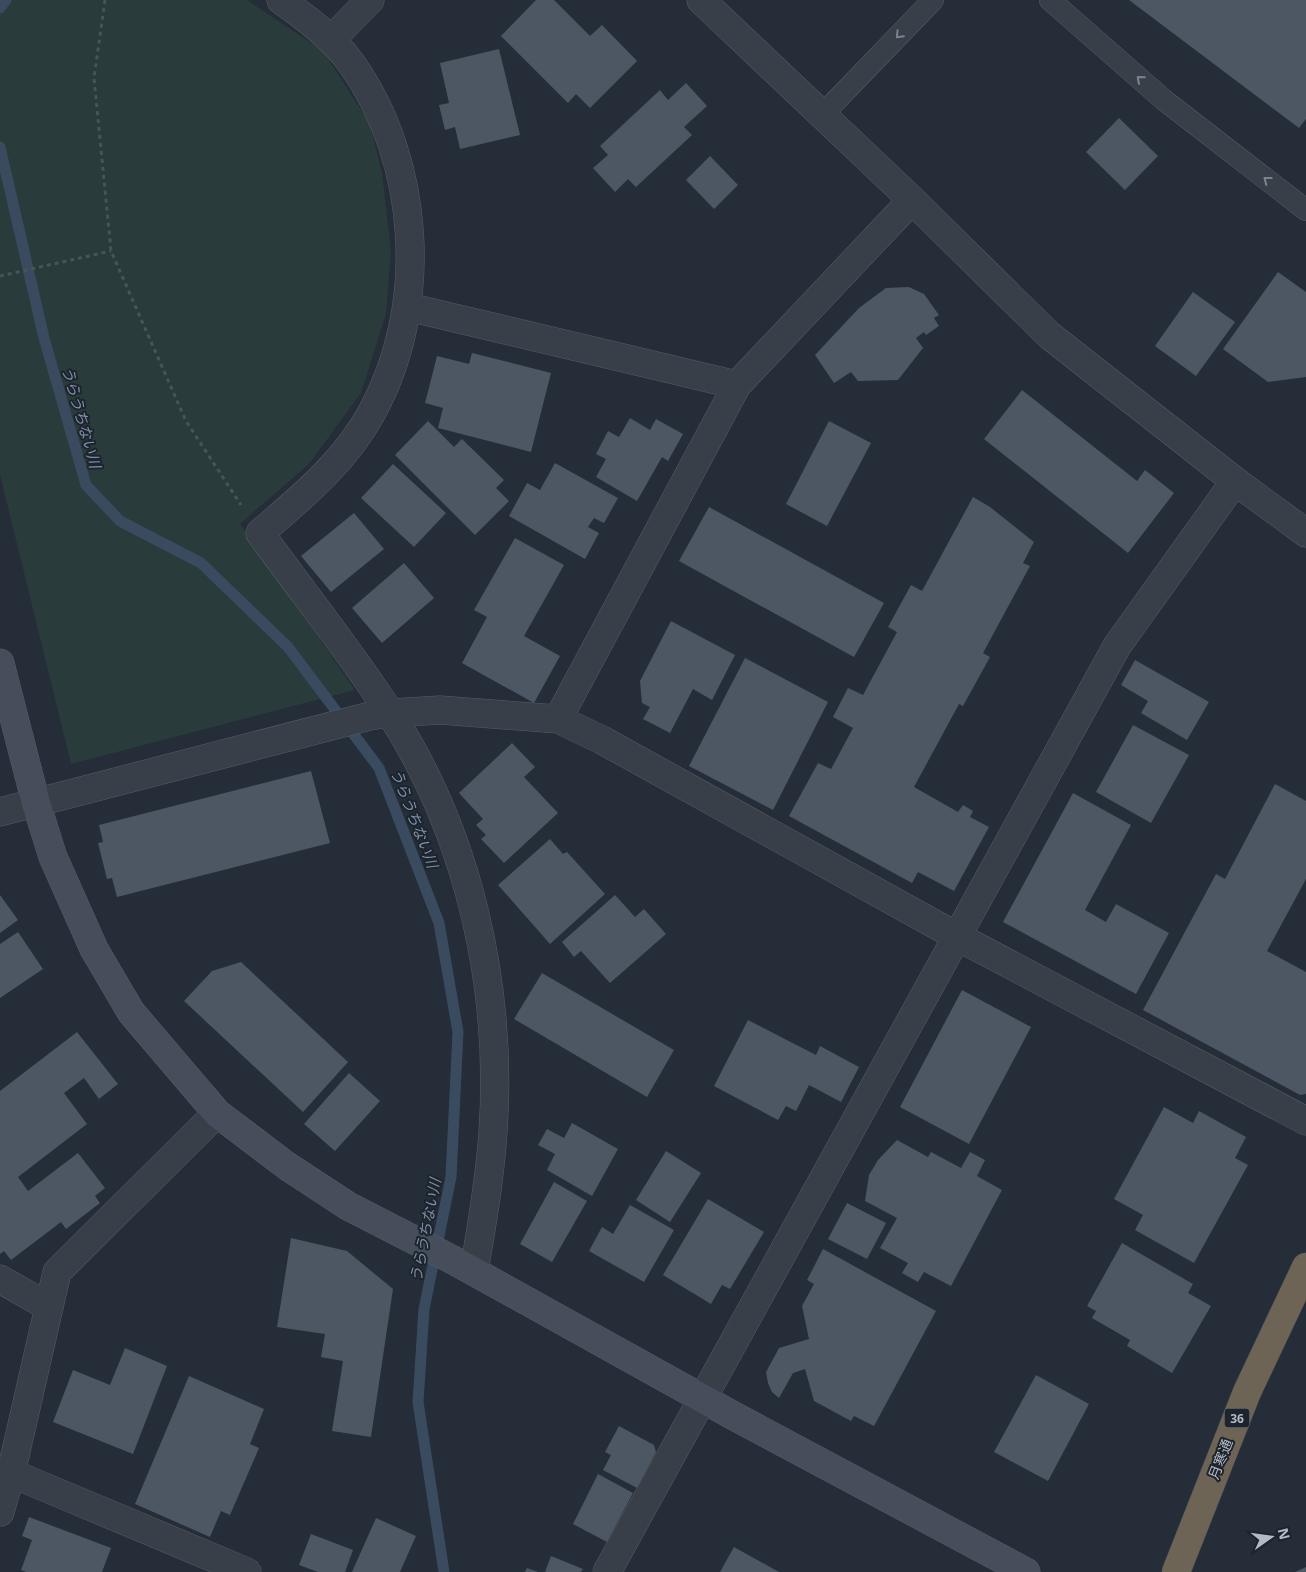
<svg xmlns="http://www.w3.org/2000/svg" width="1306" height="1572" viewBox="0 0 1306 1572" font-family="'Open Sans','Noto Sans JP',sans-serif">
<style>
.green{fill:#293b3b}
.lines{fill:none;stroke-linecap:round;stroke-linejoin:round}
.stream{stroke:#3b4b5f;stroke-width:11}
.building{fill:#4d5763}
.lane-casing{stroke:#565d66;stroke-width:22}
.street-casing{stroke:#565d66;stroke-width:29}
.secondary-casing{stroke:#565d66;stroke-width:29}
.highway-casing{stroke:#434a53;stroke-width:29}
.path{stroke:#465658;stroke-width:3;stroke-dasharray:4 4;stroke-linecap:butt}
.lane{stroke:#383f49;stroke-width:21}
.street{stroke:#383f49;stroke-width:28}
.secondary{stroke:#464e5b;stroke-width:28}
.highway{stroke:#6e6456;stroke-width:28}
.oneway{stroke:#7c838d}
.labels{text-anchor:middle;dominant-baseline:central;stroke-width:4;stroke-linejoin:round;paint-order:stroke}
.shield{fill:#1d242d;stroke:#868d97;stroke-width:1}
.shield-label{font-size:12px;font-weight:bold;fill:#b3bac4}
.street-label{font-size:14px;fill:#b3bac4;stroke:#1d242d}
.water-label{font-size:15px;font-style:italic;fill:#7d91aa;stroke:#1d242d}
</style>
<rect width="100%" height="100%" fill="#242d38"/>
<!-- green -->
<path class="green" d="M 0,0 L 247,0 L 323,51 L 369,122 L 382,172 L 391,252 L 386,314 L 361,393 L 309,464 L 240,524 L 355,690 L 71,764 L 0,475 Z"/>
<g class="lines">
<!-- stream -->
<path class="stream" d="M 0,8 L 6,0
M 0,147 L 44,338 L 86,485 L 120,521 L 201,563 L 288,647 L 379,768 L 439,923 L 458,1032 L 451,1177 L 424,1309 L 418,1402 L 444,1572"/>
</g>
<!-- building -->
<path class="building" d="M 536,0 L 554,0 L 590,36 L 602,25 L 637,61 L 590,108 L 576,94 L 568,103 L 501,36 Z
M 1129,0 L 1306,0 L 1306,119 L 1299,128 Z
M 499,49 L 520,135 L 460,149 L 455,127 L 445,130 L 439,105 L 449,103 L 440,63 Z
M 686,83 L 707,106 L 684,127 L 692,135 L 636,187 L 628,179 L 615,192 L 593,168 L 608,155 L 600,146 L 660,90 L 668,100 Z
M 1119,118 L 1158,156 L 1125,190 L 1086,152 Z
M 710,156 L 738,185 L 714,209 L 686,180 Z
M 1278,272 L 1306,292 L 1306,377 L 1268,382 L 1223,349 Z
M 909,287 L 924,294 L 939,315 L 934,318 L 939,326 L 926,335 L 924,332 L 916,338 L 923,348 L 898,380 L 858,381 L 851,372 L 834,383 L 815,355 L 859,308 L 886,288 Z
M 1193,292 L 1235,322 L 1196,376 L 1155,346 Z
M 472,353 L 551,373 L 531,452 L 438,428 L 443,408 L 425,403 L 437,356 L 469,364 Z
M 1022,390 L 1137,481 L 1145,470 L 1174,493 L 1128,553 L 984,439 Z
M 630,418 L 650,430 L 656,419 L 683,434 L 668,461 L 662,457 L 637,501 L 596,477 L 606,459 L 596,454 L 608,431 L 619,437 Z
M 428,421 L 454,447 L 462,439 L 504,480 L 496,488 L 509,501 L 475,535 L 395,455 Z
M 829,421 L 871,443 L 827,526 L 786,504 Z
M 555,463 L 618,498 L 604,523 L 594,518 L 588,527 L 599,533 L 585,559 L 509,516 L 527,483 L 540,490 Z
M 393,464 L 446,513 L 414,547 L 361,498 Z
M 973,497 L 990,507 L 1034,542 L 1023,563 L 1030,566 L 983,653 L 990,657 L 963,706 L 959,704 L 914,787 L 958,812 L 963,805 L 973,811 L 970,817 L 989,827 L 954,891 L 918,872 L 912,883 L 789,816 L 818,763 L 831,769 L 853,728 L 833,717 L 848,688 L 863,695 L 897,632 L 888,627 L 911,585 L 922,591 Z
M 709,507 L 884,603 L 854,657 L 679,561 Z
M 354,513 L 384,549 L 331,592 L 301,556 Z
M 515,538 L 564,565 L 524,636 L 560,656 L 534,703 L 462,663 L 487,617 L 474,610 Z
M 404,563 L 434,598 L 382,643 L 352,608 Z
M 671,621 L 735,655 L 712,700 L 693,689 L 670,733 L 643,719 L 650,707 L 642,703 L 640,681 Z
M 745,658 L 828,702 L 773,810 L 689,766 Z
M 1135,660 L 1209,702 L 1187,740 L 1141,713 L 1148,701 L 1121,685 Z
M 1133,725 L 1189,755 L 1151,823 L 1096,792 Z
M 512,743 L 535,767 L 524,777 L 558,813 L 504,863 L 481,839 L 486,835 L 476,825 L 483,819 L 459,793 Z
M 311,771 L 330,843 L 117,897 L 112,878 L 107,879 L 98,843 L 103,842 L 99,825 Z
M 1275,784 L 1306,801 L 1306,879 L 1267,951 L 1306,972 L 1306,1094 L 1300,1095 L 1143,1010 L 1216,874 L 1225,879 Z
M 1073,793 L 1131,825 L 1085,910 L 1106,922 L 1116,904 L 1169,933 L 1136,994 L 1003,922 Z
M 550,839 L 563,854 L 567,852 L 605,894 L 550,944 L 498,885 Z
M 0,895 L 18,920 L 0,933 Z
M 615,895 L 635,917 L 644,909 L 666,934 L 610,983 L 581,951 L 574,957 L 562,942 Z
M 18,932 L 43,969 L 0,998 L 0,944 Z
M 241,962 L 348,1062 L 303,1112 L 184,1001 L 212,971 Z
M 542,973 L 674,1050 L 647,1097 L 514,1019 Z
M 962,990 L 1031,1027 L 969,1144 L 900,1107 Z
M 748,1020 L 816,1055 L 820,1046 L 859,1067 L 841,1102 L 809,1085 L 796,1111 L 786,1106 L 778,1120 L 714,1086 Z
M 77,1032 L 118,1084 L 99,1099 L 84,1078 L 64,1093 L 87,1124 L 18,1177 L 28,1191 L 78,1153 L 105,1188 L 95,1196 L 100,1203 L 66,1229 L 61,1222 L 11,1260 L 4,1251 L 0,1254 L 0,1091 Z
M 349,1073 L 380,1101 L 335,1151 L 304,1124 Z
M 1164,1107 L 1193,1123 L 1199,1111 L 1246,1137 L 1235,1158 L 1248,1165 L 1194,1263 L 1135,1230 L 1143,1215 L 1114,1199 Z
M 572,1123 L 618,1149 L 592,1196 L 547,1170 L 555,1154 L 538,1145 L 547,1129 L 564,1138 Z
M 897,1140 L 928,1157 L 931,1152 L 961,1168 L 970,1152 L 985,1160 L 977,1176 L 1002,1190 L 951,1286 L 924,1272 L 918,1282 L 902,1273 L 908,1263 L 880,1248 L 897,1218 L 865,1201 L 869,1175 L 878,1160 Z
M 666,1151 L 701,1173 L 670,1222 L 636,1200 Z
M 554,1182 L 587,1201 L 552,1262 L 520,1244 Z
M 708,1199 L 764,1232 L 730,1289 L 722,1285 L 711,1304 L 663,1275 Z
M 847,1203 L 886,1223 L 867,1259 L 828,1239 Z
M 630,1205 L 674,1230 L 644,1282 L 589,1251 L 602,1227 L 613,1234 Z
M 291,1238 L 347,1251 L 393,1289 L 371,1437 L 332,1431 L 343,1361 L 321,1357 L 325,1334 L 277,1327 Z
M 1122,1243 L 1193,1284 L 1188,1293 L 1211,1306 L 1172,1373 L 1127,1346 L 1130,1340 L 1092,1318 L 1096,1311 L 1087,1306 Z
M 823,1249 L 936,1311 L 874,1426 L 854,1416 L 851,1421 L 814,1401 L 805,1369 L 793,1373 L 779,1398 L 772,1392 L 768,1383 L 766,1372 L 779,1348 L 809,1339 L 802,1306 L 814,1284 L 807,1280 Z
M 125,1348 L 167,1366 L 133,1454 L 53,1422 L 73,1370 L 110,1385 Z
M 1036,1375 L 1089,1404 L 1048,1481 L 994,1452 Z
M 189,1376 L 264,1409 L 250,1444 L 259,1448 L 230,1515 L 221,1511 L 210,1537 L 135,1504 Z
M 619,1426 L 654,1445 L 656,1452 L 637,1488 L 603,1470 L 611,1455 L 605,1452 Z
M 598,1474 L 633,1493 L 607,1542 L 573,1524 Z
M 29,1517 L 111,1548 L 102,1572 L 26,1572 L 21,1570 L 32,1540 L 22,1536 Z
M 376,1518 L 416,1536 L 400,1572 L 352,1572 Z
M 311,1534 L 353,1550 L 345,1572 L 318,1572 L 299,1565 Z
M 734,1547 L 779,1572 L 720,1572 Z
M 551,1556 L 583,1569 L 581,1572 L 545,1572 Z
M 1306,1567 L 1306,1572 L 1295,1572 Z
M 527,1568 L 538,1572 L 525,1572 Z"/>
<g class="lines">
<!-- lane casing -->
<g class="lane-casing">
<path id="lane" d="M 1050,0 L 1164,100 L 1306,210
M 822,115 L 933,0"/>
</g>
<!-- street casing -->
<g class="street-casing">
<path id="street" d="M 281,0 C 306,18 333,38 351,63 C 421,161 430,306 372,412 C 345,462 302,497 260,533 C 303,593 350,651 390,713 C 469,835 503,987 493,1132 C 490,1178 482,1225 474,1271
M 701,0 L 912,200 L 1049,335 L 1235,481 L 1306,533
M 331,40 L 370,0
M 408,307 L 737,385
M 558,719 L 737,385 L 912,200
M 0,812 L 370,716 L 390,713 L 440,710 L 558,719 L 602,740 L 958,937 L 1306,1121
M 0,1279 L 49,1307
M 11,1473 L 247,1572
M 0,1512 L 11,1473 L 57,1272 L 217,1113
M 607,1572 L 1117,646 L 1235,481"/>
</g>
<!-- secondary casing -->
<g class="secondary-casing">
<path id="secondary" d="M 0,663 L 36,803 L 53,857 L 94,949 L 131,1012 L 217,1113 L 287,1166 L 348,1206 L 453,1260 L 734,1416 L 1026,1572"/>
</g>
<!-- highway casing -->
<g class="highway-casing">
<path id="highway" d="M 1176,1572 L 1247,1392 L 1306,1267"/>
</g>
<!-- path -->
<path class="path" d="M 105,0 L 94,78 L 111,251 L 186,421 L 241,505
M 0,276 L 111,251"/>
<!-- lane -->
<use href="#lane" class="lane"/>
<!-- street -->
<use href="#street" class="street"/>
<!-- secondary -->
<use href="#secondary" class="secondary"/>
<!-- highway -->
<use href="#highway" class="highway"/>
</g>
<!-- one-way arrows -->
<defs><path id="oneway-chevron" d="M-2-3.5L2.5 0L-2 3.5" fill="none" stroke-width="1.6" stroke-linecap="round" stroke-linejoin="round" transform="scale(1.25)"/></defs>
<g class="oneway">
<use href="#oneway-chevron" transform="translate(899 35) rotate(134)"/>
<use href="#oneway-chevron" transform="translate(1140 79) rotate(-139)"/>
<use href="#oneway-chevron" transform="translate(1267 180) rotate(-142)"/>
</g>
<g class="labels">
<!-- shield labels -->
<rect class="shield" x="1224.5" y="1408.5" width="25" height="19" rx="4"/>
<g class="shield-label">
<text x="1237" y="1418">36</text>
</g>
<!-- street labels -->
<g class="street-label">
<text transform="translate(1220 1459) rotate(-69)">月寒通</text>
</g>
<!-- water labels -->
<g class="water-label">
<text transform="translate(82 417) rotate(74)">うらうちない川</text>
<text transform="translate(415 818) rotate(69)">うらうちない川</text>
<text transform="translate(425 1230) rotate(-79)">うらうちない川</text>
</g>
</g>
<!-- north arrow -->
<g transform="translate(1271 1537) rotate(76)" stroke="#1d242d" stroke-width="4" paint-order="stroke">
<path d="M0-4L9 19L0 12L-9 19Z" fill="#b3bac4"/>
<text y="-8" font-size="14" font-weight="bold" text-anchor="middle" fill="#b3bac4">N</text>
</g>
</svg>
